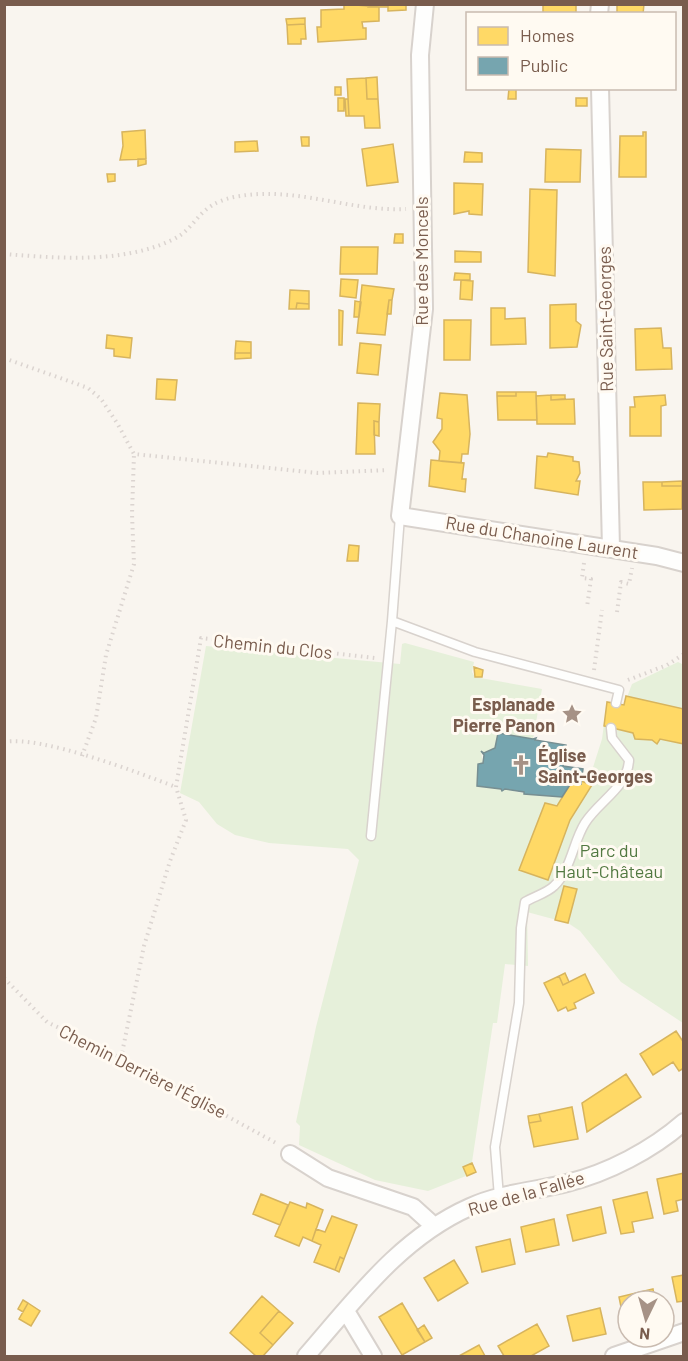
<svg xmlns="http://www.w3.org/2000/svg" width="688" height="1361" viewBox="0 0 688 1361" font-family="Barlow,sans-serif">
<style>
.green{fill:#e6f0da}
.homes{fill:#ffd966;stroke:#d7b45e;stroke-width:1.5}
.public{fill:#76a5af;stroke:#778f92;stroke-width:1.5}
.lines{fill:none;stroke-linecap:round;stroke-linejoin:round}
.service-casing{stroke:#d8d2cd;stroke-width:11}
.minor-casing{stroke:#d8d2cd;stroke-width:20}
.path{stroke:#dbd4d0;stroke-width:4;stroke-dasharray:1.5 4.5;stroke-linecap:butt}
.service{stroke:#fefefd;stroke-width:8}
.minor{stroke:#fefefd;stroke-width:16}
.labels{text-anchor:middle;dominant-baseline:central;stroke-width:6;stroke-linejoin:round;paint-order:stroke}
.street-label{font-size:18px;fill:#795c4d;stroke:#fffaf2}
.poi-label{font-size:18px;font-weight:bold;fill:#795c4d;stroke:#fffaf2;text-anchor:end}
.park-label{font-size:18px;fill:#527941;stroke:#fffaf2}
</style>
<rect width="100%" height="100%" fill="#f9f5ef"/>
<!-- green -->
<path class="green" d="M 405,643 L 474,662 L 472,672 L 475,677 L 542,689 L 533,739 L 500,733 L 495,748 L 484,753 L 481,751 L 483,763 L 502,791 L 505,789 L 526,794 L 571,783 L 580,784 L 581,781 L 588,783 L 602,739 L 607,702 L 624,705 L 632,684 L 678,662 L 684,665 L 683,1023 L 621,982 L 580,931 L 568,923 L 527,912 L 528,966 L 505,964 L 497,1023 L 493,1023 L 472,1162 L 476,1172 L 428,1191 L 375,1180 L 299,1145 L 300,1126 L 296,1122 L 316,1027 L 359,860 L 348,849 L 269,843 L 235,835 L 217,824 L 199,802 L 180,793 L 206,646 L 400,664 L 402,644 Z"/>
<!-- homes -->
<path class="homes" d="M 344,4 L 379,7 L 379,21 L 362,22 L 363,28 L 366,28 L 366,39 L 318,42 L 317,27 L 321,27 L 321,10 L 344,9 Z
M 368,4 L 388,4 L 388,7 L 368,7 Z
M 388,4 L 406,4 L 406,10 L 388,11 Z
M 617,4 L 644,4 L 643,14 L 617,14 Z
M 543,5 L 576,5 L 576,14 L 543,14 Z
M 305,18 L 305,24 L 287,25 L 286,19 Z
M 305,24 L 306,39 L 301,39 L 301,44 L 288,44 L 287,25 Z
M 377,77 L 378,99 L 367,99 L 366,78 Z
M 366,78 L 367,99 L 378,99 L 380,128 L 365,128 L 364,116 L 349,116 L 347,79 Z
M 335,87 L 341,87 L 341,95 L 335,95 Z
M 509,88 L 516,88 L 516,99 L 508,99 Z
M 338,98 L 344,98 L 344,111 L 338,111 Z
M 576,98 L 587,98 L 587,106 L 576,106 Z
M 345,99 L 348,99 L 349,116 L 346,116 Z
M 145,130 L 146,159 L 120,160 L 123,146 L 122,132 Z
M 643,132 L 646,132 L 646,177 L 619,177 L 620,136 L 643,136 Z
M 301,137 L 309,137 L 309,146 L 302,146 Z
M 257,141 L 258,151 L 235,152 L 235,142 Z
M 393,144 L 398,182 L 367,186 L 362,149 Z
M 546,149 L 581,150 L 580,182 L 545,182 Z
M 465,152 L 482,153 L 482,162 L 464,162 Z
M 138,159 L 146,159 L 146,164 L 138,166 Z
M 107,174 L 115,174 L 115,181 L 108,182 Z
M 454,183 L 483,184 L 482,215 L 469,214 L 469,211 L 454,214 Z
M 530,189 L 557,190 L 555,276 L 528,272 Z
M 395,234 L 403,234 L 403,243 L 394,243 Z
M 341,247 L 378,247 L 377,274 L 340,274 Z
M 455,251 L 481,252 L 481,262 L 455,262 Z
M 455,273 L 470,274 L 470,280 L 454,280 Z
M 341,279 L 358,280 L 356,298 L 340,296 Z
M 461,280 L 473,281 L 472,300 L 460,299 Z
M 362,285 L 394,289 L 392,300 L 389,300 L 385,335 L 357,333 Z
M 290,290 L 309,291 L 309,304 L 297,303 L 296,309 L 289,309 Z
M 389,300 L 392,300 L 391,314 L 387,314 Z
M 355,301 L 361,302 L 359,317 L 354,317 Z
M 297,303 L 309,304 L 309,309 L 296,309 Z
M 576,304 L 576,321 L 581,325 L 577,347 L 550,348 L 550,305 Z
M 491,308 L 505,308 L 505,319 L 525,318 L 526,344 L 491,345 Z
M 339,310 L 343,311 L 342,345 L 339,345 Z
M 444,320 L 471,320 L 470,360 L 444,360 Z
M 661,328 L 663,348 L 671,348 L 672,369 L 636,370 L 635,329 Z
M 107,335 L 132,338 L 130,358 L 114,356 L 114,349 L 106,348 Z
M 236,341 L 251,342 L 251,353 L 235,353 Z
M 360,343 L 381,345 L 378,375 L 357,373 Z
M 235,353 L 251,353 L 251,358 L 235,359 Z
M 157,379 L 177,380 L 175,400 L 156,399 Z
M 497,392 L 516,392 L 516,396 L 497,396 Z
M 516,392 L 536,392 L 537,420 L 498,420 L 497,396 L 516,396 Z
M 440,393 L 467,395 L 470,434 L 468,454 L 462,454 L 461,463 L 439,461 L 440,451 L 433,442 L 442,429 L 442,419 L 437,418 Z
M 551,395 L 551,400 L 574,399 L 575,424 L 537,424 L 536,396 Z
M 551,395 L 565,395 L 565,399 L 551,400 Z
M 665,395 L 666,405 L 661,406 L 661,436 L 630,436 L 630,407 L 635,407 L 634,397 Z
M 358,403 L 380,404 L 379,422 L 374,421 L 375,454 L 356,454 Z
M 374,421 L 379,422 L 379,436 L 374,435 Z
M 548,453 L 573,457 L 573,461 L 579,462 L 580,473 L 576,481 L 580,481 L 578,495 L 535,488 L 537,456 L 547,457 Z
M 431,460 L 464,463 L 462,479 L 466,479 L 465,492 L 429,486 Z
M 682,481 L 682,486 L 662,486 L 662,482 Z
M 643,482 L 662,482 L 662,486 L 682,486 L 682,509 L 644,510 Z
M 349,545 L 359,546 L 358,561 L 347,561 Z
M 474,667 L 483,670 L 482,677 L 475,677 Z
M 626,696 L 684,709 L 684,744 L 660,739 L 657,744 L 652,740 L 635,739 L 633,733 L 604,726 L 607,702 L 624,705 Z
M 581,781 L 592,785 L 570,820 L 548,880 L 519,870 L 545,803 L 557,806 L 571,783 L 581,784 Z
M 564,886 L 577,889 L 568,923 L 555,920 Z
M 565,973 L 569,982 L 563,985 L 559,976 Z
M 585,974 L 594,993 L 574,1003 L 576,1008 L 568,1011 L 566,1007 L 558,1011 L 544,983 L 559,976 L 563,985 Z
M 676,1031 L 684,1043 L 684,1068 L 679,1071 L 673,1062 L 653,1075 L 640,1054 Z
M 626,1074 L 641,1097 L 587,1132 L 582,1103 Z
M 572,1107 L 578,1139 L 534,1147 L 529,1123 L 541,1121 L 539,1114 Z
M 539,1114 L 541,1121 L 529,1123 L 528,1116 Z
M 472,1163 L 476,1172 L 467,1176 L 463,1167 Z
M 684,1173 L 684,1199 L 676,1201 L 678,1211 L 664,1214 L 657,1179 Z
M 647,1192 L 653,1218 L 632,1222 L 634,1232 L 621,1234 L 613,1200 Z
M 261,1194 L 288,1205 L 280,1225 L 253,1214 Z
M 290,1202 L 306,1208 L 307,1203 L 323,1210 L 312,1241 L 303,1237 L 299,1246 L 275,1236 Z
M 601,1207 L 606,1233 L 573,1241 L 567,1215 Z
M 332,1216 L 357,1225 L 344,1259 L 340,1257 L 335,1270 L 314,1262 L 321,1245 L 312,1241 L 316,1229 L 325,1232 Z
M 554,1219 L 559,1245 L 526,1252 L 521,1227 Z
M 510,1239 L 515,1264 L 482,1272 L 476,1247 Z
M 340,1257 L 344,1259 L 339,1272 L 335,1270 Z
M 454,1260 L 468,1283 L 438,1301 L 424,1278 Z
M 684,1275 L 684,1301 L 677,1302 L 672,1277 Z
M 653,1289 L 655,1301 L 628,1301 L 628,1321 L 624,1322 L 619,1297 Z
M 262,1296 L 279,1311 L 260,1333 L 273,1345 L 263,1356 L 256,1356 L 230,1333 Z
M 23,1300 L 28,1303 L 23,1312 L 18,1309 Z
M 28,1303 L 40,1311 L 31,1326 L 19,1319 Z
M 402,1303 L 425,1342 L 402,1355 L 379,1317 Z
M 600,1308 L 606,1334 L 573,1341 L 567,1316 Z
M 279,1311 L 293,1323 L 273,1345 L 260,1333 Z
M 537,1324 L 549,1346 L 531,1356 L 504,1356 L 498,1346 Z
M 424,1325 L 432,1338 L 425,1342 L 417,1330 Z
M 479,1345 L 485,1356 L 459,1356 Z"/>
<!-- public -->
<path class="public" d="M 498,733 L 533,739 L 536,738 L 535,740 L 566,745 L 563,766 L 583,769 L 581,784 L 571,783 L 562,797 L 524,794 L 524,792 L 505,789 L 502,791 L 501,789 L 477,786 L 478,764 L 483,763 L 484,755 L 481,751 L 484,753 L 495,748 Z"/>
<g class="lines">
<!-- service casing -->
<g class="service-casing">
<path id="service" d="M 400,516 L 392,621 L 475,652 L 619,690 L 616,703
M 371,836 L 392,621
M 499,1197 L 495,1147 L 519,1003 L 521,928 L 525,902 C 533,897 547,893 554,886 C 571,870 573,842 585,823 C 599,801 628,787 629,760 L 612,738 L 611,728"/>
</g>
<!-- minor casing -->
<g class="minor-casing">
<path id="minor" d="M 425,4 L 420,55 L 424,309 L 400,516 L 657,556 L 684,563
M 599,14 L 600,4
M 600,88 L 611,548
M 290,1154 L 328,1178 L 413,1207 L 434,1226
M 346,1311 L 373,1356
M 306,1356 C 355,1300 400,1238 470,1207 C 500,1193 535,1191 567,1183 C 608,1173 652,1150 684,1122
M 614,1356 L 684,1332"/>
</g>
<!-- path -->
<path class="path" d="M 4,254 C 58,258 121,264 172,240 C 198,228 196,205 234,197 C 295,185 349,212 406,209
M 4,358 L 88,388 L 101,399 L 117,423 L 134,454 L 318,473 L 388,470
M 584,563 L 582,578 L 591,579 L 587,607
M 617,612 L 621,582 L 629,584 L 632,568
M 594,670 L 602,610
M 628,680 L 667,665 L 684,654
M 4,742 C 41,735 139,773 176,787
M 82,756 L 96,718 L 106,655 L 134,564 L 132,514 L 134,454
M 176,787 L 201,638 L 375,658
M 4,978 L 47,1022 L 121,1058 L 276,1143
M 121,1058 L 144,946 L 170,861 L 186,820 L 176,787"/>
<!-- service -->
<use href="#service" class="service"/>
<!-- minor -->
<use href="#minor" class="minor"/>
</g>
<!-- icons -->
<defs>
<g id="sight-bare" transform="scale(1.62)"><path d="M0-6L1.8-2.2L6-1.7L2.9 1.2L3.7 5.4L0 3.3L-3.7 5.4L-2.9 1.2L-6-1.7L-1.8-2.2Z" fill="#a69286" stroke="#fffaf2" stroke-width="2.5" paint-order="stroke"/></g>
<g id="church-bare" transform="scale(1.62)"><path d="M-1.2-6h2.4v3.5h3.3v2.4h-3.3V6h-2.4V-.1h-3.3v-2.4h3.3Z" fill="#a69286" stroke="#fffaf2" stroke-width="2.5" paint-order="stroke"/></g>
</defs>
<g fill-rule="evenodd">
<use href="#sight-bare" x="572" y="714"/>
<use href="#church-bare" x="521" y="765"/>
</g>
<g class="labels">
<!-- street labels -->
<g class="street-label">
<text transform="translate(421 261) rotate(-90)">Rue des Moncels</text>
<text transform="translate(605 319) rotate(-91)">Rue Saint-Georges</text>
<text transform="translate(542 537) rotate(9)">Rue du Chanoine Laurent</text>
<text transform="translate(273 646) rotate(6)">Chemin du Clos</text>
<text transform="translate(143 1071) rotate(27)">Chemin Derrière l'Église</text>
<text transform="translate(526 1193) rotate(-16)">Rue de la Fallée</text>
</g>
<!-- poi labels -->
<g class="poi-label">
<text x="555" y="704">Esplanade<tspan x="555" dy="21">Pierre Panon</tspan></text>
<text x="538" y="755" text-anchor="start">Église<tspan x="538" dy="21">Saint-Georges</tspan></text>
</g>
<!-- park labels -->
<g class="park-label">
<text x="609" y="850">Parc du<tspan x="609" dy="21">Haut-Château</tspan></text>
</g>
</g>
<!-- border -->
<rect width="688" height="1361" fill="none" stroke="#795c4d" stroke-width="12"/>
<!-- legend -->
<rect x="466" y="12" width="210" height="78" fill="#fffaf2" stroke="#c9bbb0" stroke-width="1.5"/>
<rect x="478" y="27" width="30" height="18" fill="#ffd966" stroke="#c9bbb0" stroke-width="1.5"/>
<text x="520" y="42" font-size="18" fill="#795c4d">Homes</text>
<rect x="478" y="57" width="30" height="18" fill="#76a5af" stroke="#c9bbb0" stroke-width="1.5"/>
<text x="520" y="72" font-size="18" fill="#795c4d">Public</text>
<!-- north arrow -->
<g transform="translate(646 1319) rotate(185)"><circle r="28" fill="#fffaf2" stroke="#c9bbb0" stroke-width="1.5"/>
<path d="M0-4.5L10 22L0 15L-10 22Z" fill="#a69286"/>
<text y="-9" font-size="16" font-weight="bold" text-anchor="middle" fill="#795c4d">N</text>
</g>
</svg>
